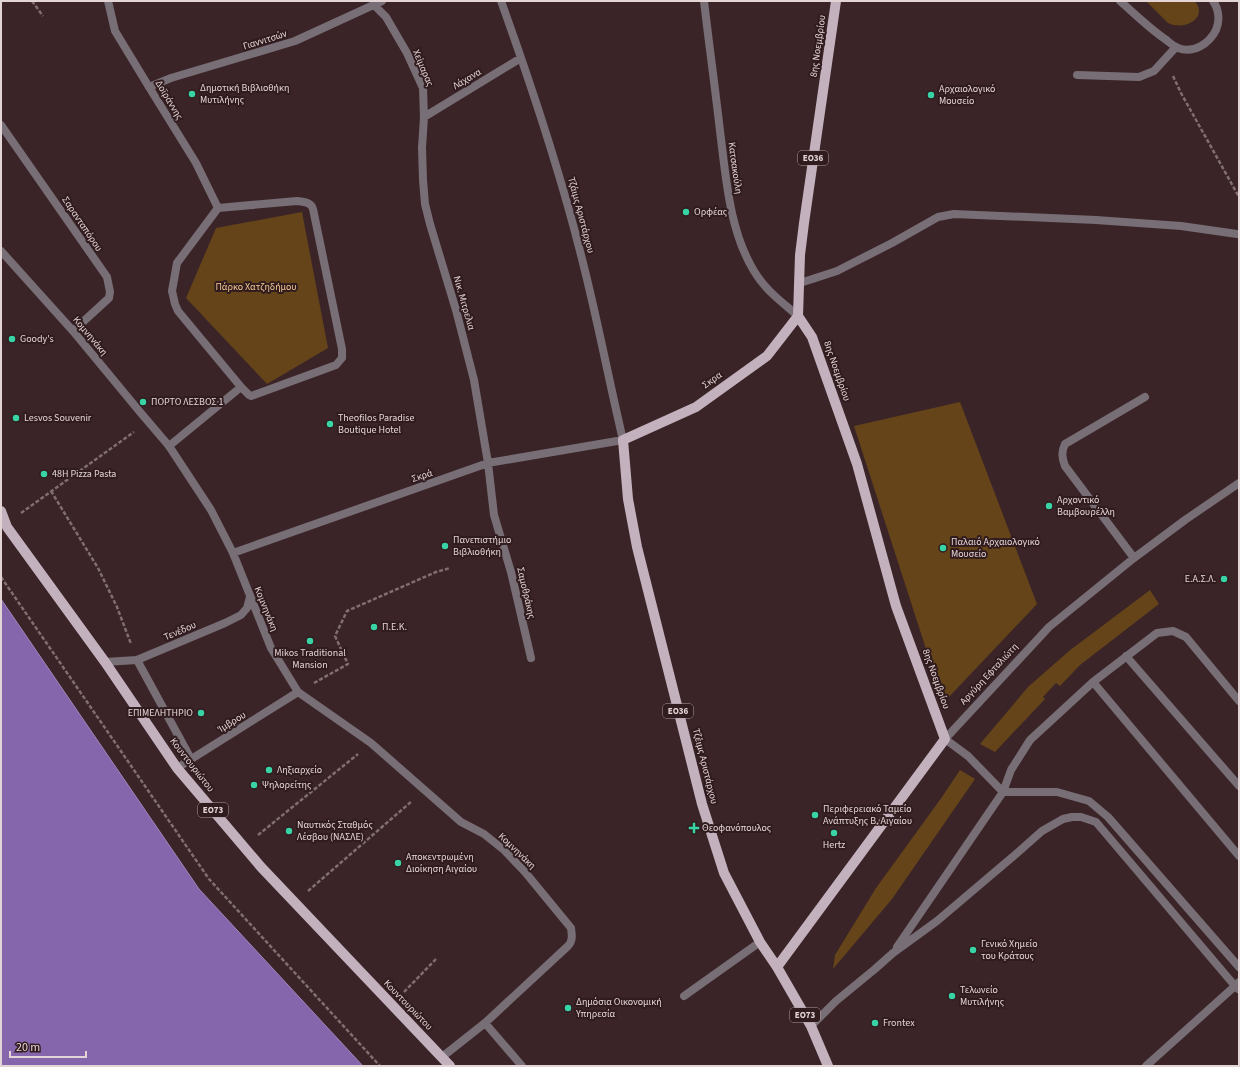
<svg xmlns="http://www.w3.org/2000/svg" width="1240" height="1067" viewBox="0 0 1240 1067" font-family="'Source Sans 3',sans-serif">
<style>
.green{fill:#644418}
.water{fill:#8565ac;stroke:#a186b9}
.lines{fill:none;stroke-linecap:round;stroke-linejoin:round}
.path{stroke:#816e71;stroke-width:2.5;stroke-dasharray:4 2;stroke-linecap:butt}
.service{stroke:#786e75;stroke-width:8}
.pedestrian{stroke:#786e75;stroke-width:8}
.minor{stroke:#786e75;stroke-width:8}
.primary{stroke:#c4b1be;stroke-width:10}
.poi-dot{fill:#38d4a6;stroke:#301b1e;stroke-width:1.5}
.labels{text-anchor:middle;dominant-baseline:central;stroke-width:4;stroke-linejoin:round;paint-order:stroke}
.shield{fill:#301b1e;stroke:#ad9c9f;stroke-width:1}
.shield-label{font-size:9px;font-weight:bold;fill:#e3d4d6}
.street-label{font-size:10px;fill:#e3d4d6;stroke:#301b1e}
.poi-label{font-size:10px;fill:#e3d4d6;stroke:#301b1e;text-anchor:start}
.park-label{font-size:10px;fill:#f4c892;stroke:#301b1e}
</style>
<rect width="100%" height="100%" fill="#3a2428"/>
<!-- green -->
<path class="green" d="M 1146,1 L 1195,1 C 1209,19 1183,31 1168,23 Z
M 302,212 L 328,348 L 267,384 L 186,298 L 216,228 Z
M 960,402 L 1037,604 L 948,698 L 937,683 L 854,426 Z
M 1150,590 L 1159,604 L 1080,665 L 1060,686 L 1056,683 L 1043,697 L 1045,699 L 995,752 L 980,744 L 1028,687 L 1069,651 Z
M 960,770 L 975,779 L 892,899 L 833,969 L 835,955 L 876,888 L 942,797 Z"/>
<!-- water -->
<path class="water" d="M 1,599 L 199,889 L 363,1066 L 1,1066 Z"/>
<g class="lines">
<!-- path -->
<path class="path" d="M 32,1 L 43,16
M 1173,76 L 1181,93 L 1239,197
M 51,491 L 98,568 L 117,607 L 131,644
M 21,513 L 134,432
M 1,577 L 209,879 L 380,1066
M 314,683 L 348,664 L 335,636 L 347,611 L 436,572 L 450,568
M 258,835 L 358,754
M 308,891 L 412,801
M 404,992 L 436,959"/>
<!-- service -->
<path class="service" d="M 1077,75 L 1139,77 L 1154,71 L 1176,47
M 1126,656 L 1239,786
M 1093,682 L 1239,856
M 945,739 L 968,756 L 1003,792 L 1057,792 L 1089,801 L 1108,817 L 1239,967
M 897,947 L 1003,792 L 1011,770 L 1030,740 L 1093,682 L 1157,633 L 1173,631 L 1186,637 L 1239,701
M 811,1026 L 836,1001 L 875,969 L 893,953 L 937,921 L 1016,854 L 1042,831 L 1063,819 L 1072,817 L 1081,817 L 1096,822 L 1235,986 L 1239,982
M 1146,1066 L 1235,986 L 1238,989"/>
<!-- pedestrian -->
<path class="pedestrian" d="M 149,87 L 196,163 L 218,208
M 1,251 L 73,331 L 140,412 L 169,446
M 137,660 L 191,759
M 684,996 L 760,942"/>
<!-- minor -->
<path class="minor" d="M 108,1 L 115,31 L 149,87 L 171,78 L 295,41 L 382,1
M 704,1 C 709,44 715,87 720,131 C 726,177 729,230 754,271 C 765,290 782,302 798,316
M 1120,1 C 1135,14 1149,28 1165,39 C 1169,42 1173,46 1178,48 C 1193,54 1209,44 1216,30 C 1220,21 1219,9 1213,1
M 374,5 L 386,17 L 407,53 L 423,88 L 424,117 L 422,148 L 423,180 L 425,204 L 430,224 L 456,310 L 474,380 L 488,463 L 494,515 L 511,572 L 531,658
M 424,117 L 521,58
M 1,125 L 107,277 L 110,292 L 109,298 L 73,331
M 297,201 C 304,202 311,202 313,209 L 342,349 L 342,358 L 336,365 L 251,396 L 249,395 L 241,387 L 178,311 L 175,304 L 172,291 L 177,263 L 218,208 Z
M 800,283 L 837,271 L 892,243 L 938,217 L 954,214 L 1096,220 L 1181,226 L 1237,234
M 241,387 L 169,446 L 211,510 L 233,553 L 271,648 L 298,692 L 371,743 L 461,822 L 484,834 L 504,850 L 525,872 L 571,928 C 572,935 573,941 568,946 L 485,1023 L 442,1057
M 233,553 L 488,463 L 623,440 C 609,381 598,322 583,263 C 561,174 532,87 501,1
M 1134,558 L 1065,466 C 1062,458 1061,452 1065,444 L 1145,397
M 105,662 L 137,660 L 225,623 L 241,615 L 247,608 L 250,597
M 945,739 L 1049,627 L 1134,558 L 1185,520 L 1239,483
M 177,768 L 298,692
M 485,1023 L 522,1066"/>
<!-- primary -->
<path class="primary" d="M 798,316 L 767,356 L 696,407 L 623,440 L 628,499 L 637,547 L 702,804 L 724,873 L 760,942 L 777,967 L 811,1026 L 828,1066
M 1,511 L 7,527 L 105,662 L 177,768 L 261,867 L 450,1066
M 777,967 L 945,739 L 896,606 L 857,464 L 812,337 L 798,316 L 800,255 L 804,223 L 836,1"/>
</g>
<!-- markers -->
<g class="poi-dot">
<circle cx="192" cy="94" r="4"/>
<circle cx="931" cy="95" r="4"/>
<circle cx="686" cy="212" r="4"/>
<circle cx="12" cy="339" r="4"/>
<circle cx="143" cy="402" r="4"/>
<circle cx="16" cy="418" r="4"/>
<circle cx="330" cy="424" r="4"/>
<circle cx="44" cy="474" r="4"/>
<circle cx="1049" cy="506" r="4"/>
<circle cx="445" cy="546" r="4"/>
<circle cx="943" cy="548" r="4"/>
<circle cx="1224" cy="579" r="4"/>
<circle cx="374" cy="627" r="4"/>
<circle cx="310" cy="641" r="4"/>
<circle cx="201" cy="713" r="4"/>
<circle cx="269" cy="770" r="4"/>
<circle cx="254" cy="785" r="4"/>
<circle cx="815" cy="815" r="4"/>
<path d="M692 822h4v4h4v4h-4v4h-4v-4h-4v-4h4z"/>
<circle cx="289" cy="831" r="4"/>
<circle cx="834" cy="833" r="4"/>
<circle cx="398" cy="863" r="4"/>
<circle cx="973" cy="950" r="4"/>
<circle cx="952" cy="996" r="4"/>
<circle cx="568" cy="1008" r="4"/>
<circle cx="875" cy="1023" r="4"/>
</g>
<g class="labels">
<!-- shield labels -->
<g class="shield">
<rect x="798" y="151" width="30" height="14" rx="3"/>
<rect x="663" y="704" width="30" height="14" rx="3"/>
<rect x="198" y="803" width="30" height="14" rx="3"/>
<rect x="790" y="1008" width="30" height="14" rx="3"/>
</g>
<g class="shield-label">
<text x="813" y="158">ΕΟ36</text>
<text x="678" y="711">ΕΟ36</text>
<text x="213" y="810">ΕΟ73</text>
<text x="805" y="1015">ΕΟ73</text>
</g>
<!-- street labels -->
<g class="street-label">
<text transform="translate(265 40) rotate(-17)">Γιαννιτσών</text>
<text transform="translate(818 46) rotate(-82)">8ης Νοεμβρίου</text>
<text transform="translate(423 68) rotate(67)">Χείμαρας</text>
<text transform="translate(467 79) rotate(-31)">Λάχανα</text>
<text transform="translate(169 100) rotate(59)">Δοϊράννης</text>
<text transform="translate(735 168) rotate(82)">Κατσακούλη</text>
<text transform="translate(581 215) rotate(75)">Τζάιμς Αριστάρχου</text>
<text transform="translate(82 224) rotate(56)">Σαρανταπόρου</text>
<text transform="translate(464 303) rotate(74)">Νικ. Μιτρελια</text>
<text transform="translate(90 336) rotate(50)">Κομνηνάκη</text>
<text transform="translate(837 371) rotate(71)">8ης Νοεμβρίου</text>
<text transform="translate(712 380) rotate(-36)">Σκρα</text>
<text transform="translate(422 476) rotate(-19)">Σκρά</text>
<text transform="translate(526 593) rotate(77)">Σαμοθράκης</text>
<text transform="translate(266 609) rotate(68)">Κομνηνάκη</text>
<text transform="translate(180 631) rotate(-23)">Τενέδου</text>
<text transform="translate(989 674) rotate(-47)">Αργύρη Εφταλιώτη</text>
<text transform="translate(936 679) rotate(70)">8ης Νοεμβρίου</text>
<text transform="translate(232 722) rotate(-32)">Ίμβρου</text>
<text transform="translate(192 765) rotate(52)">Κουντουριώτου</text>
<text transform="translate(705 766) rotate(76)">Τζέιμς Αριστάρχου</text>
<text transform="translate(517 851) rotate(44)">Κομνηνάκη</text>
<text transform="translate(408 1005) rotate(46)">Κουντουριώτου</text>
</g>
<!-- poi labels -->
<g class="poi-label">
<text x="200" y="88">Δημοτική Βιβλιοθήκη<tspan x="200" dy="12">Μυτιλήνης</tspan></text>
<text x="939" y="89">Αρχαιολογικό<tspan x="939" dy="12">Μουσείο</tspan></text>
<text x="694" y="212">Ορφέας</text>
<text x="20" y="339">Goody's</text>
<text x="151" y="402">ΠΟΡΤΟ ΛΕΣΒΟΣ 1</text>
<text x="24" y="418">Lesvos Souvenir</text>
<text x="338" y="418">Theofilos Paradise<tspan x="338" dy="12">Boutique Hotel</tspan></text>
<text x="52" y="474">48H Pizza Pasta</text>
<text x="1057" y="500">Αρχοντικό<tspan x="1057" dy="12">Βαμβουρέλλη</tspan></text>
<text x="453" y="540">Πανεπιστήμιο<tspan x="453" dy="12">Βιβλιοθήκη</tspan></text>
<text x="951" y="542">Παλαιό Αρχαιολογικό<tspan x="951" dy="12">Μουσείο</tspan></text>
<text x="1216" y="579" text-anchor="end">Ε.Α.Σ.Λ.</text>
<text x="382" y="627">Π.Ε.Κ.</text>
<text x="310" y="653" text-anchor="middle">Mikos Traditional<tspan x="310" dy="12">Mansion</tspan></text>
<text x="193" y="713" text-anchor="end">ΕΠΙΜΕΛΗΤΗΡΙΟ</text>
<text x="277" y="770">Ληξιαρχείο</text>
<text x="262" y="785">Ψηλορείτης</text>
<text x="823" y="809">Περιφερειακό Ταμείο<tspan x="823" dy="12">Ανάπτυξης Β. Αιγαίου</tspan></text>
<text x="297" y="825">Ναυτικός Σταθμός<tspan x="297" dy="12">Λέσβου (ΝΑΣΛΕ)</tspan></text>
<text x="702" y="828">Θεοφανόπουλος</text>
<text x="834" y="845" text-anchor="middle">Hertz</text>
<text x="406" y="857">Αποκεντρωμένη<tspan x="406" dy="12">Διοίκηση Αιγαίου</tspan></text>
<text x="981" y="944">Γενικό Χημείο<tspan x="981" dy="12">του Κράτους</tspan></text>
<text x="960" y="990">Τελωνείο<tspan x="960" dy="12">Μυτιλήνης</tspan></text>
<text x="576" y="1002">Δημόσια Οικονομική<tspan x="576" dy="12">Υπηρεσία</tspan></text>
<text x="883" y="1023">Frontex</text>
</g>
<!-- park labels -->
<g class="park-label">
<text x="256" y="287">Πάρκο Χατζηδήμου</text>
</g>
</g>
<!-- border -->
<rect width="1240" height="1067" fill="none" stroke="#e3d4d6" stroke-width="4"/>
<!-- scale -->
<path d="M10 1051v6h76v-6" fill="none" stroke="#e3d4d6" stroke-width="2"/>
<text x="16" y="1051" font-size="12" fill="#e3d4d6" stroke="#301b1e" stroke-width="3" paint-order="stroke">20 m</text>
</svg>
